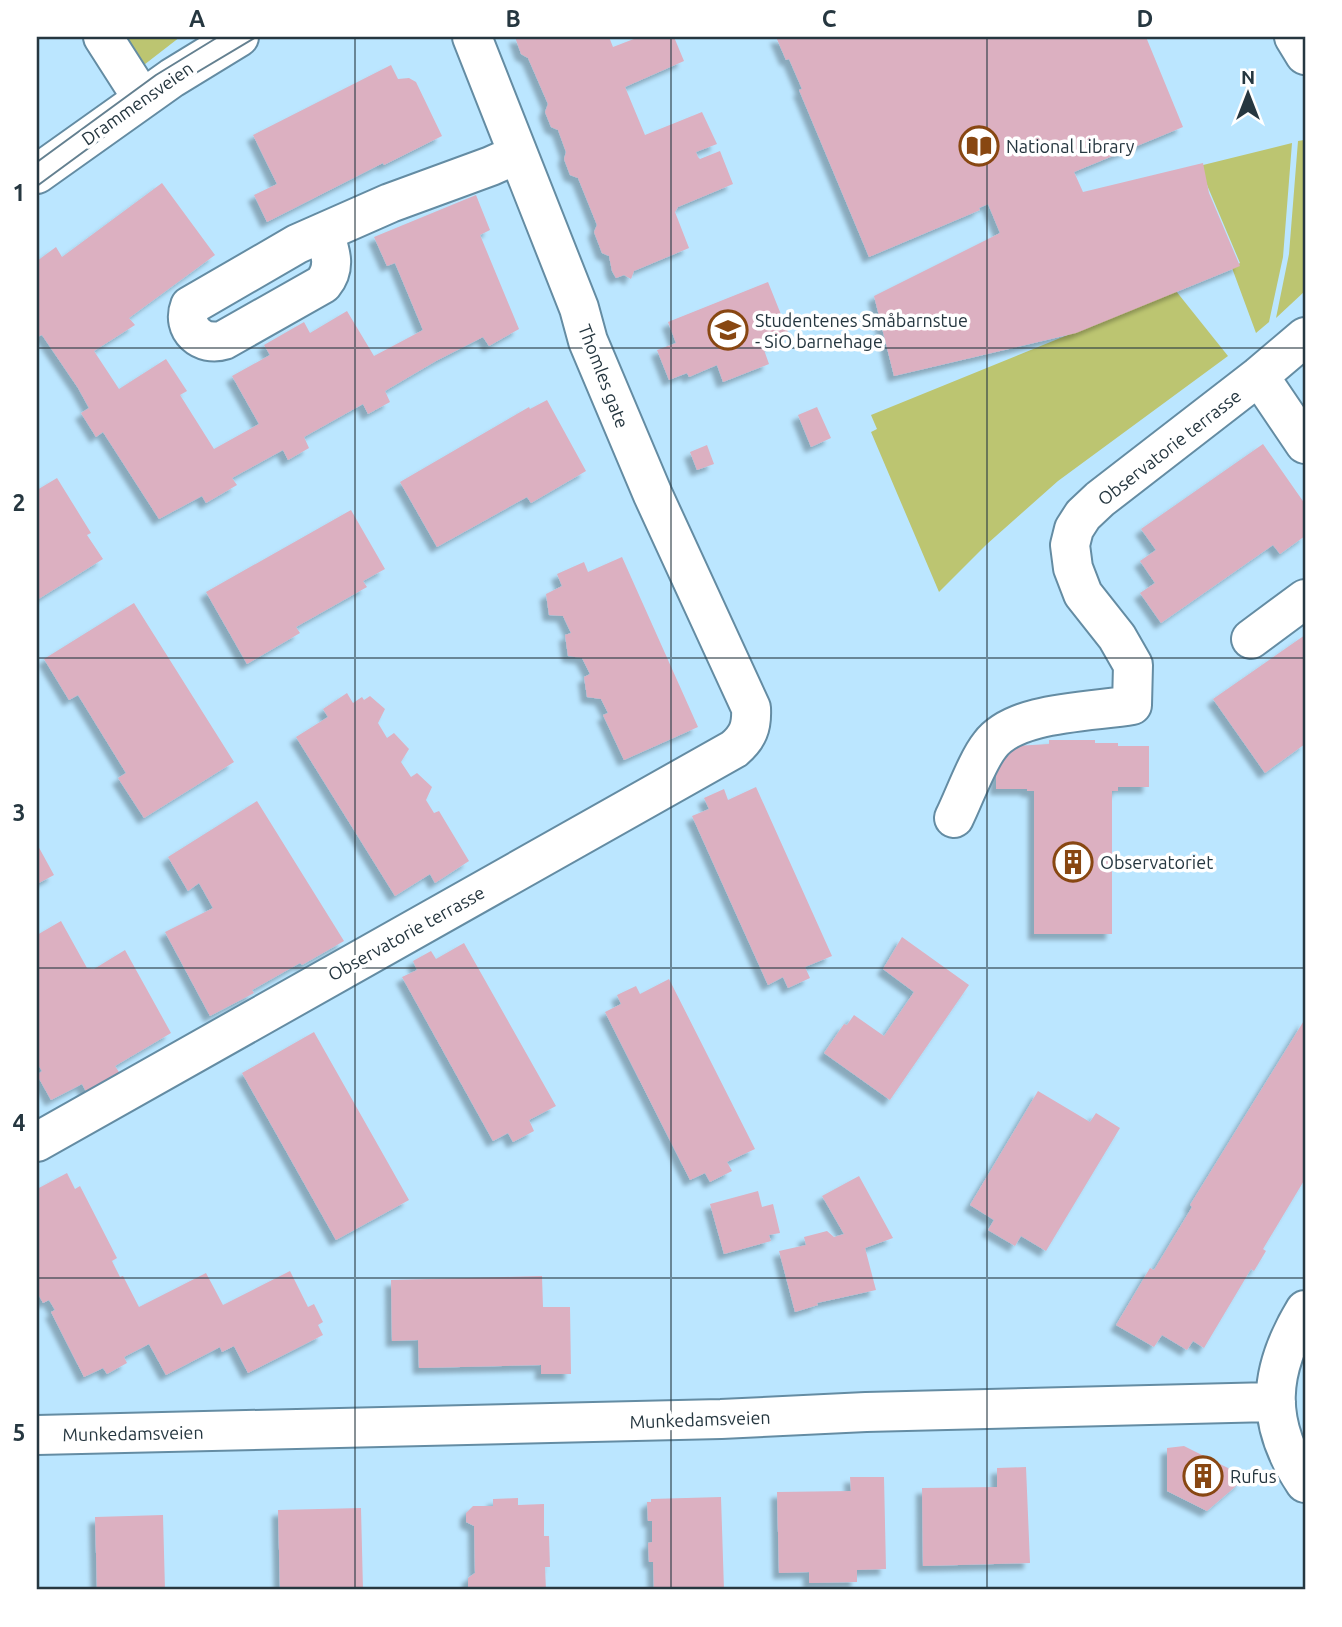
<svg xmlns="http://www.w3.org/2000/svg" width="1342" height="1627" viewBox="0 0 1342 1627" font-family="Ubuntu,sans-serif">
<style>
.green{fill:#bcc571}
.building{fill:#dcb0c1;filter:url(#shadow)}
.lines{fill:none;stroke-linecap:round;stroke-linejoin:round}
.minor-casing{stroke:#648ca3;stroke-width:42}
.minor{stroke:#fff;stroke-width:38}
.tram{stroke:#648090;stroke-width:2}
.grid{fill:none;stroke:#263740;stroke-width:2;stroke-opacity:0.55}
.labels{text-anchor:middle;dominant-baseline:central;stroke-width:7;stroke-linejoin:round;paint-order:stroke}
.street-label{font-size:18px;fill:#263740;stroke:#fff}
.poi-label{font-size:18px;fill:#263740;stroke:#fff;text-anchor:start}
.neatline{fill:none;stroke:#263740;stroke-width:2.5}
.grid-label{font-size:23px;text-anchor:middle;font-weight:bold;fill:#263740}
</style>
<defs>
<filter id="shadow"><feDropShadow dx="-6" dy="6" stdDeviation="2" flood-color="#0004"/></filter>
</defs>
<rect width="100%" height="100%" fill="#bbe6ff"/>
<!-- green -->
<path class="green" d="M 116,37 L 180,37 L 140,68 Z
M 1304,140 L 1305,291 L 1276,318 L 1289,254 L 1298,141 Z
M 1292,143 L 1283,257 L 1269,322 L 1256,333 L 1232,268 L 1240,263 L 1199,166 Z
M 1176,291 L 1228,356 L 1058,481 L 987,544 L 939,592 L 871,432 L 877,429 L 871,415 Z"/>
<!-- building -->
<path class="building" d="M 515,37 L 609,37 L 613,47 L 639,37 L 674,37 L 684,61 L 625,87 L 645,135 L 702,112 L 717,144 L 696,152 L 698,157 L 700,159 L 720,151 L 733,184 L 678,207 L 675,212 L 689,248 L 634,271 L 631,279 L 624,275 L 616,278 L 612,271 L 609,256 L 602,253 L 594,232 L 597,225 L 578,178 L 570,175 L 564,159 L 566,152 L 558,130 L 551,127 L 545,112 L 548,104 L 528,58 L 521,54 Z
M 776,37 L 1146,37 L 1183,127 L 1074,172 L 1083,192 L 1203,163 L 1209,193 L 1240,266 L 1076,333 L 894,376 L 874,296 L 1000,233 L 988,204 L 979,208 L 980,210 L 869,257 L 799,90 L 802,89 L 789,59 L 786,60 Z
M 391,65 L 398,79 L 409,78 L 416,82 L 442,136 L 384,165 L 383,163 L 267,222 L 254,195 L 277,184 L 253,135 Z
M 162,183 L 215,255 L 129,318 L 135,325 L 94,351 L 119,389 L 166,359 L 187,391 L 180,395 L 214,449 L 259,424 L 232,376 L 270,355 L 264,345 L 304,322 L 310,333 L 347,311 L 374,356 L 423,330 L 395,263 L 387,266 L 374,237 L 476,195 L 490,230 L 480,235 L 519,329 L 489,346 L 483,337 L 436,361 L 385,391 L 390,402 L 368,414 L 363,404 L 304,437 L 309,448 L 288,460 L 283,450 L 232,478 L 237,485 L 206,503 L 202,496 L 159,519 L 103,432 L 96,437 L 81,413 L 89,408 L 78,388 L 42,335 L 37,337 L 37,261 L 56,247 L 62,257 Z
M 768,282 L 790,337 L 763,347 L 769,364 L 723,382 L 717,365 L 689,377 L 687,373 L 669,380 L 657,350 L 676,343 L 668,322 Z
M 547,400 L 586,471 L 531,503 L 527,497 L 437,547 L 400,482 L 529,407 L 530,409 Z
M 817,407 L 831,438 L 811,447 L 798,415 Z
M 1263,444 L 1305,504 L 1305,536 L 1280,554 L 1273,545 L 1161,623 L 1140,593 L 1155,583 L 1140,561 L 1156,550 L 1141,529 Z
M 707,445 L 714,464 L 697,470 L 690,452 Z
M 57,478 L 91,533 L 87,535 L 103,559 L 37,600 L 37,490 Z
M 351,510 L 385,569 L 363,581 L 367,587 L 296,627 L 300,633 L 247,664 L 206,592 Z
M 622,557 L 698,727 L 624,760 L 603,715 L 608,713 L 601,699 L 587,697 L 584,677 L 590,674 L 582,658 L 568,656 L 565,635 L 571,633 L 563,616 L 549,615 L 546,594 L 562,586 L 557,574 L 584,562 L 588,572 Z
M 134,603 L 234,762 L 144,818 L 118,778 L 126,773 L 78,695 L 69,700 L 44,659 Z
M 1305,635 L 1305,744 L 1265,773 L 1213,699 Z
M 347,693 L 353,703 L 362,697 L 364,700 L 370,696 L 385,709 L 378,723 L 387,738 L 394,733 L 409,749 L 401,762 L 411,777 L 417,773 L 432,787 L 426,800 L 434,813 L 439,811 L 469,861 L 435,883 L 430,874 L 395,896 L 296,737 L 328,717 L 323,709 Z
M 1049,740 L 1095,740 L 1095,743 L 1118,743 L 1118,746 L 1149,746 L 1149,787 L 1118,787 L 1118,791 L 1112,791 L 1112,934 L 1034,934 L 1034,791 L 1027,791 L 1027,789 L 996,789 L 996,747 L 1049,744 Z
M 756,787 L 832,956 L 805,967 L 810,978 L 788,988 L 783,977 L 768,985 L 692,816 L 709,809 L 704,798 L 724,789 L 728,800 Z
M 257,801 L 344,941 L 302,965 L 300,963 L 252,990 L 254,993 L 210,1016 L 165,932 L 213,908 L 199,883 L 188,891 L 168,857 Z
M 37,844 L 54,875 L 37,884 Z
M 61,921 L 87,968 L 94,969 L 125,950 L 171,1033 L 115,1066 L 123,1078 L 89,1097 L 82,1084 L 51,1100 L 37,1075 L 42,1071 L 37,1063 L 37,935 Z
M 902,937 L 969,985 L 890,1100 L 824,1053 L 844,1024 L 847,1025 L 854,1015 L 884,1036 L 914,992 L 883,969 Z
M 464,943 L 556,1106 L 529,1120 L 534,1131 L 513,1142 L 508,1133 L 493,1141 L 402,977 L 417,970 L 413,961 L 431,951 L 436,959 Z
M 669,979 L 755,1149 L 727,1162 L 732,1171 L 710,1182 L 705,1173 L 690,1180 L 605,1012 L 621,1004 L 617,995 L 636,986 L 640,994 Z
M 1305,1019 L 1305,1179 L 1263,1249 L 1266,1251 L 1254,1271 L 1251,1269 L 1204,1348 L 1193,1341 L 1187,1350 L 1162,1335 L 1154,1347 L 1116,1325 L 1150,1268 L 1154,1270 L 1192,1207 L 1190,1205 Z
M 314,1032 L 409,1200 L 336,1240 L 242,1073 Z
M 1038,1091 L 1090,1122 L 1096,1113 L 1120,1128 L 1046,1251 L 1021,1236 L 1015,1246 L 988,1230 L 994,1220 L 970,1205 Z
M 67,1173 L 75,1189 L 80,1186 L 117,1258 L 112,1261 L 120,1277 L 123,1276 L 139,1307 L 206,1273 L 223,1305 L 290,1271 L 308,1307 L 314,1304 L 323,1322 L 318,1325 L 323,1335 L 248,1373 L 234,1346 L 222,1352 L 220,1347 L 166,1375 L 149,1344 L 124,1357 L 127,1363 L 107,1374 L 103,1368 L 84,1377 L 51,1312 L 55,1310 L 49,1300 L 43,1303 L 37,1292 L 37,1189 Z
M 859,1176 L 893,1238 L 865,1248 L 876,1290 L 817,1303 L 818,1305 L 795,1312 L 779,1251 L 806,1245 L 804,1237 L 827,1231 L 834,1237 L 844,1234 L 822,1196 Z
M 758,1191 L 762,1207 L 773,1204 L 780,1233 L 769,1235 L 771,1241 L 724,1254 L 710,1204 Z
M 542,1276 L 543,1307 L 570,1307 L 571,1374 L 541,1374 L 541,1365 L 419,1368 L 418,1340 L 392,1341 L 391,1280 Z
M 1184,1446 L 1234,1471 L 1242,1481 L 1207,1511 L 1167,1491 L 1167,1448 Z
M 1026,1467 L 1030,1563 L 923,1566 L 922,1488 L 997,1487 L 997,1468 Z
M 850,1477 L 884,1477 L 886,1569 L 857,1570 L 857,1582 L 809,1583 L 809,1572 L 779,1573 L 777,1492 L 851,1491 Z
M 721,1497 L 724,1590 L 654,1590 L 653,1562 L 649,1562 L 648,1543 L 652,1542 L 652,1521 L 648,1521 L 647,1502 L 651,1502 L 651,1499 Z
M 518,1498 L 518,1505 L 544,1504 L 544,1536 L 549,1536 L 550,1567 L 545,1567 L 546,1590 L 472,1590 L 468,1588 L 468,1578 L 475,1573 L 474,1526 L 466,1522 L 466,1513 L 473,1506 L 493,1506 L 493,1499 Z
M 361,1508 L 363,1590 L 280,1590 L 278,1510 Z
M 163,1515 L 165,1590 L 97,1590 L 95,1517 Z"/>
<g class="lines">
<!-- minor casing -->
<g class="minor-casing">
<path id="minor" d="M 103,37 L 142,98
M 1294,37 L 1305,55
M 37,174 L 172,78 L 239,37
M 324,232 C 330,251 337,267 323,284 L 224,340 C 202,347 181,329 190,306 L 297,244 L 390,203 L 491,166 L 518,154
M 1259,376 L 1305,444
M 1251,639 L 1305,599
M 954,818 C 964,798 977,761 990,745 C 1015,711 1092,712 1132,705 L 1133,665 L 1117,637 L 1083,594 L 1073,568 L 1070,545 L 1074,529 L 1083,515 L 1100,499 L 1259,376 L 1305,337
M 37,1142 L 734,749 C 748,737 752,727 751,708 L 653,495 L 588,341 L 579,308 L 472,37
M 1305,1310 C 1268,1371 1264,1422 1305,1483
M 37,1435 L 721,1419 L 866,1412 L 1276,1402"/>
</g>
<!-- minor -->
<use href="#minor" class="minor"/>
<!-- tram -->
<path class="tram" d="M 37,162 L 156,75 L 218,37
M 37,186 L 169,89 L 256,37"/>
</g>
<!-- grid -->
<path class="grid" d="M 355,37 L 355,1590M 671,37 L 671,1590M 987,37 L 987,1590M 37,348 L 1305,348M 37,658 L 1305,658M 37,968 L 1305,968M 37,1278 L 1305,1278"/>
<!-- icons -->
<defs>
<g id="library-ring" transform="scale(2.0125)"><circle r="9.5" fill="#fff" stroke="#884712" stroke-width="1.5"/><path d="M-6-4Q-3-5.5-.7-3.5V5Q-3 3-6 4ZM6-4Q3-5.5 .7-3.5V5Q3 3 6 4Z" fill="#884712"/></g>
<g id="school-ring" transform="scale(2.0125)"><circle r="9.5" fill="#fff" stroke="#884712" stroke-width="1.5"/><path d="M0-5L7-2L0 1L-7-2ZM-4 1L0 2.5L4 1V4Q0 6-4 4Z" fill="#884712"/></g>
<g id="building-ring" transform="scale(2.0125)"><circle r="9.5" fill="#fff" stroke="#884712" stroke-width="1.5"/><path d="M-4-6H4V6H1V3H-1V6H-4ZM-2.5-4.3h1.7v1.8h-1.7ZM.8-4.3h1.7v1.8H.8ZM-2.5-1h1.7V.8h-1.7ZM.8-1h1.7V.8H.8Z" fill="#884712"/></g>
</defs>
<g fill-rule="evenodd">
<use href="#library-ring" x="979" y="146"/>
<use href="#school-ring" x="728" y="330"/>
<use href="#building-ring" x="1073" y="862"/>
<use href="#building-ring" x="1203" y="1476"/>
</g>
<g class="labels">
<!-- street labels -->
<g class="street-label">
<text transform="translate(137 103) rotate(-35)">Drammensveien</text>
<text transform="translate(604 376) rotate(69)">Thomles gate</text>
<text transform="translate(1169 447) rotate(-38)">Observatorie terrasse</text>
<text transform="translate(406 933) rotate(-29)">Observatorie terrasse</text>
<text transform="translate(700 1419) rotate(-2)">Munkedamsveien</text>
<text transform="translate(133 1433) rotate(-1)">Munkedamsveien</text>
</g>
<!-- poi labels -->
<g class="poi-label">
<text x="1006" y="146">National Library</text>
<text x="755" y="320">Studentenes Småbarnstue<tspan x="755" dy="21">- SiO barnehage</tspan></text>
<text x="1100" y="862">Observatoriet</text>
<text x="1230" y="1476">Rufus</text>
</g>
</g>
<!-- border -->
<rect width="1342" height="1627" fill="none" stroke="#ffffff" stroke-width="77"/>
<!-- north arrow -->
<g transform="translate(1248 94)" stroke="#ffffff" stroke-width="5" paint-order="stroke">
<path d="M0-5L12 26L0 18L-12 26Z" fill="#263740"/>
<text y="-10" font-size="19" font-weight="bold" text-anchor="middle" fill="#263740">N</text>
</g>
<rect x="38" y="38" width="1266" height="1550" class="neatline"/>
<g class="grid-label">
<text x="197" y="27">A</text>
<text x="513" y="27">B</text>
<text x="829" y="27">C</text>
<text x="1145" y="27">D</text>
<text x="19" y="201">1</text>
<text x="19" y="511">2</text>
<text x="19" y="821">3</text>
<text x="19" y="1131">4</text>
<text x="19" y="1441">5</text>
</g>
</svg>
